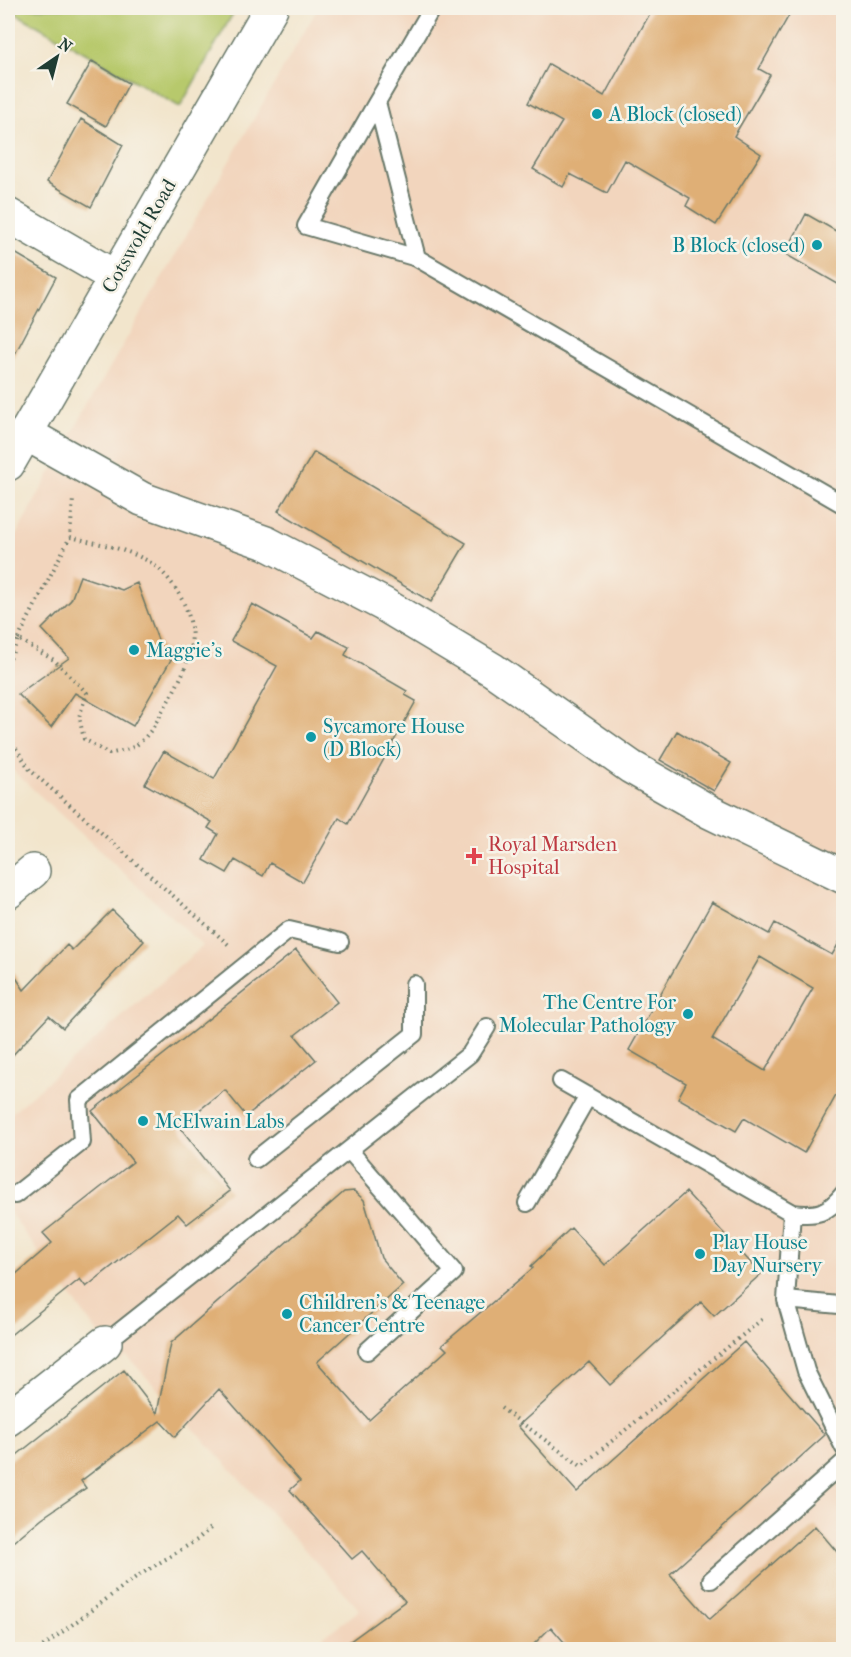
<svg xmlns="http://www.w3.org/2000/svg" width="851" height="1657" viewBox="0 0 851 1657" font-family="'IM FELL French Canon',serif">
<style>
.built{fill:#f2d5bd}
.green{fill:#b7c96c;stroke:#6b8350;stroke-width:1.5}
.building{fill:#dfaf76;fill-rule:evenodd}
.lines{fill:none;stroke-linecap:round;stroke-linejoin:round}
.service-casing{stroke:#697869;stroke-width:20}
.minor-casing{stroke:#697869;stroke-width:36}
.secondary-casing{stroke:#697869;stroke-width:36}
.path{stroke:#697869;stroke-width:4;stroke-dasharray:1.5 4.5;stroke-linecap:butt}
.service{stroke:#fff;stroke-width:16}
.minor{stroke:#fff;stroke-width:33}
.secondary{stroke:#fff;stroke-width:33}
.culture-dot{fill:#0f9aa8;stroke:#f7f3e8;stroke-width:2}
.health-dot{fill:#e0444e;stroke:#f7f3e8;stroke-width:2}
.labels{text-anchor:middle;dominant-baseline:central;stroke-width:5;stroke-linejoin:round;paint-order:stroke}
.culture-label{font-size:20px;fill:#0d838f;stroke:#f7f3e8;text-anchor:start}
.street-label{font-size:20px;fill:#1f3d34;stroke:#f7f3e8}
.health-label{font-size:20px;fill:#be3a42;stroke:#f7f3e8;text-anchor:start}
</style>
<rect width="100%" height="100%" fill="#f7f3e8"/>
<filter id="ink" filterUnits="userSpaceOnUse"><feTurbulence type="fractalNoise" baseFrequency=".0167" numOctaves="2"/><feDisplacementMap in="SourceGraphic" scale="12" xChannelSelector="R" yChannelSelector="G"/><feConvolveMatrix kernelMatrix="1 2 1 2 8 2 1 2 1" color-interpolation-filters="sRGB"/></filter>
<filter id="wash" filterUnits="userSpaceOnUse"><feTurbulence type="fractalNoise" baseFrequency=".008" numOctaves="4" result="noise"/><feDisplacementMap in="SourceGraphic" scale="24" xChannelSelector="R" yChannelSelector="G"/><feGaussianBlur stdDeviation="1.35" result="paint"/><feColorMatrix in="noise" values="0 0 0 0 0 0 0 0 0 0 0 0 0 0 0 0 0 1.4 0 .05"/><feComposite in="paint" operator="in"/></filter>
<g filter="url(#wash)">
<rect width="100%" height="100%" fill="#f2e5cc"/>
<!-- built -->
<path class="built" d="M 318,8 L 843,8 L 843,1649 L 306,1649 L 360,1610 L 127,1356 L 119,1362 L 8,1210 L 8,1116 L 203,946 L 8,766 L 8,550 L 79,421 Z"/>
<!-- green -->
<path class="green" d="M 8,8 L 236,8 L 180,107 L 8,9 Z"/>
<g id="blocks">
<!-- building -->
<path class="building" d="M 653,8 L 793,8 L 759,69 L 770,75 L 734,136 L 761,154 L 716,225 L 686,206 L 690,198 L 625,160 L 607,193 L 570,174 L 563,187 L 533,169 L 562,122 L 528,103 L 549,64 L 604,96 Z
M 92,61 L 129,83 L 106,126 L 67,104 Z
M 81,119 L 123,145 L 91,207 L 47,182 Z
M 806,214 L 843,235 L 843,287 L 785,254 Z
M 8,249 L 56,277 L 8,367 Z
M 314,452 L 466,543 L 431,602 L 278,511 Z
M 80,576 L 122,590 L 137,583 L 161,648 L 173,656 L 133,726 L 75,693 L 51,727 L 18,694 L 69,658 L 42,629 L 71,600 Z
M 252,604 L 313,638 L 318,631 L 349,647 L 345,655 L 407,691 L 405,695 L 416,701 L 348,824 L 339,818 L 303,882 L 270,863 L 263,876 L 235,860 L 227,873 L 204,860 L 218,834 L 208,828 L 212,822 L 145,784 L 164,751 L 214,779 L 277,666 L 231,641 Z
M 677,731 L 731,763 L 714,791 L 660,760 Z
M 712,902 L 769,934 L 775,923 L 832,955 L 843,936 L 843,1083 L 804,1153 L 744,1118 L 736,1131 L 678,1098 L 686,1083 L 629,1050 ZM 760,957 L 813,988 L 765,1071 L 712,1039 Z
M 112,910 L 144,941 L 63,1028 L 49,1016 L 8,1060 L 8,965 L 24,990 L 67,945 L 72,950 Z
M 296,950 L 337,1002 L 295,1035 L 316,1060 L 246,1116 L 225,1090 L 179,1126 L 230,1191 L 187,1224 L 178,1214 L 86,1287 L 80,1279 L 8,1337 L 8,1281 L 52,1243 L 43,1233 L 133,1162 L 92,1111 Z
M 354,1191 L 364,1200 L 381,1258 L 403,1285 L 317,1362 L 369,1420 L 447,1350 L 442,1345 L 533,1268 L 531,1266 L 571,1228 L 605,1265 L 686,1192 L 761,1274 L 714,1316 L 701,1302 L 610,1385 L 589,1362 L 518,1426 L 577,1492 L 744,1342 L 825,1435 L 670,1574 L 710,1619 L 815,1526 L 843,1559 L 843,1636 L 829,1650 L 571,1650 L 551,1627 L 528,1650 L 338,1650 L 405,1601 L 362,1551 L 352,1559 L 290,1490 L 300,1481 L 219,1389 L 175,1437 L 160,1421 L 81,1481 L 86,1488 L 42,1518 L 8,1546 L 8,1462 L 124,1370 L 157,1413 L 171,1343 L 344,1192 Z"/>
</g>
</g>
<g filter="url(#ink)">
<use href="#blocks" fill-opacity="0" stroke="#697869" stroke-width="1.5"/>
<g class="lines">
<!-- service casing -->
<g class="service-casing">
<path id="service" d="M 432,8 L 377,102 L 417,258 L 844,505
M 377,102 L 306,226 L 417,258
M 561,1081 L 792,1213 C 817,1216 827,1214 844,1193
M 349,1150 L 454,1272 L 367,1351
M 256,1159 L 414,1034 L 414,984
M 15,1195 L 82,1142 L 79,1100 L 289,930 L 340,942
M 527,1203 L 588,1096
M 792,1213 L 786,1300 L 806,1371 L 844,1448
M 786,1300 L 839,1305 L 844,1303
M 105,1343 L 470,1054 L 487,1027
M 711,1580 L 844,1462"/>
</g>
<!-- minor casing -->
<g class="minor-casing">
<path id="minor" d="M 8,215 L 115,277
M 25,433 L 142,499 L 266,543 L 383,604 L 493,670 L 631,767 L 710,812 L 844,877
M 8,892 L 33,871
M 8,1419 L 105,1343"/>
</g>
<!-- secondary casing -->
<g class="secondary-casing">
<path id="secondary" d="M 8,464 L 271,8"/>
</g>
<!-- path -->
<path class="path" d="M 18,639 L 70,537
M 8,664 L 18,639 L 54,660 L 87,693 L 79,717 L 84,739 L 109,754 C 116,752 124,751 131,748 C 150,739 160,715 170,698 C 192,659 202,631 177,591 C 170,579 157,565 144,559 C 121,547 95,543 70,537 L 73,499
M 8,726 L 12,742 L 30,770 L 229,945
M 501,1408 L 581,1466 L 765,1317
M 38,1650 L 136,1577 L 197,1540 L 213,1526"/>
<!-- service -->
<use href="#service" class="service"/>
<!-- minor -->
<use href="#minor" class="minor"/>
<!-- secondary -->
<use href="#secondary" class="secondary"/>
</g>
</g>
<!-- markers -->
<g class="culture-dot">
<circle cx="597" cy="114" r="6"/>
<circle cx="817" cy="245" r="6"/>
<circle cx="134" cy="650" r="6"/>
<circle cx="311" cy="737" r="6"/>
<circle cx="688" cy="1014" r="6"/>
<circle cx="143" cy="1121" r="6"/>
<circle cx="700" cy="1254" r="6"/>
<circle cx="287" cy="1314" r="6"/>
</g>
<path class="health-dot" d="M471 847h6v6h6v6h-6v6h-6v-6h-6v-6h6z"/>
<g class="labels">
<!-- culture labels -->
<g class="culture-label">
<text x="609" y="114">A Block (closed)</text>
<text x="805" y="245" text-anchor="end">B Block (closed)</text>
<text x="146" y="650">Maggie's</text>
<text x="323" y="726">Sycamore House<tspan x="323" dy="23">(D Block)</tspan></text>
<text x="676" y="1002" text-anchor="end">The Centre For<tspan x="676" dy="23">Molecular Pathology</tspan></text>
<text x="155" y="1121">McElwain Labs</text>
<text x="712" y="1242">Play House<tspan x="712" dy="23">Day Nursery</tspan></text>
<text x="299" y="1302">Children's &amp; Teenage<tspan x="299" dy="23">Cancer Centre</tspan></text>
</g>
<!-- street labels -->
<g class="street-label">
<text transform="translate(139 236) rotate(-60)">Cotswold Road</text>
</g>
<!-- health labels -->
<g class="health-label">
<text x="488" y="844">Royal Marsden<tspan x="488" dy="23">Hospital</tspan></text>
</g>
</g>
<!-- margin -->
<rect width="851" height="1657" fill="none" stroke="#f7f3e8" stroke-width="30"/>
<!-- north arrow -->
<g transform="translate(57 57) rotate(35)" stroke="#f7f3e8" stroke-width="4.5" paint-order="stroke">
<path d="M0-4.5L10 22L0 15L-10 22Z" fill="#1f3d34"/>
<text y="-9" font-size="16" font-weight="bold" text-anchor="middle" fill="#1f3d34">N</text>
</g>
</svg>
